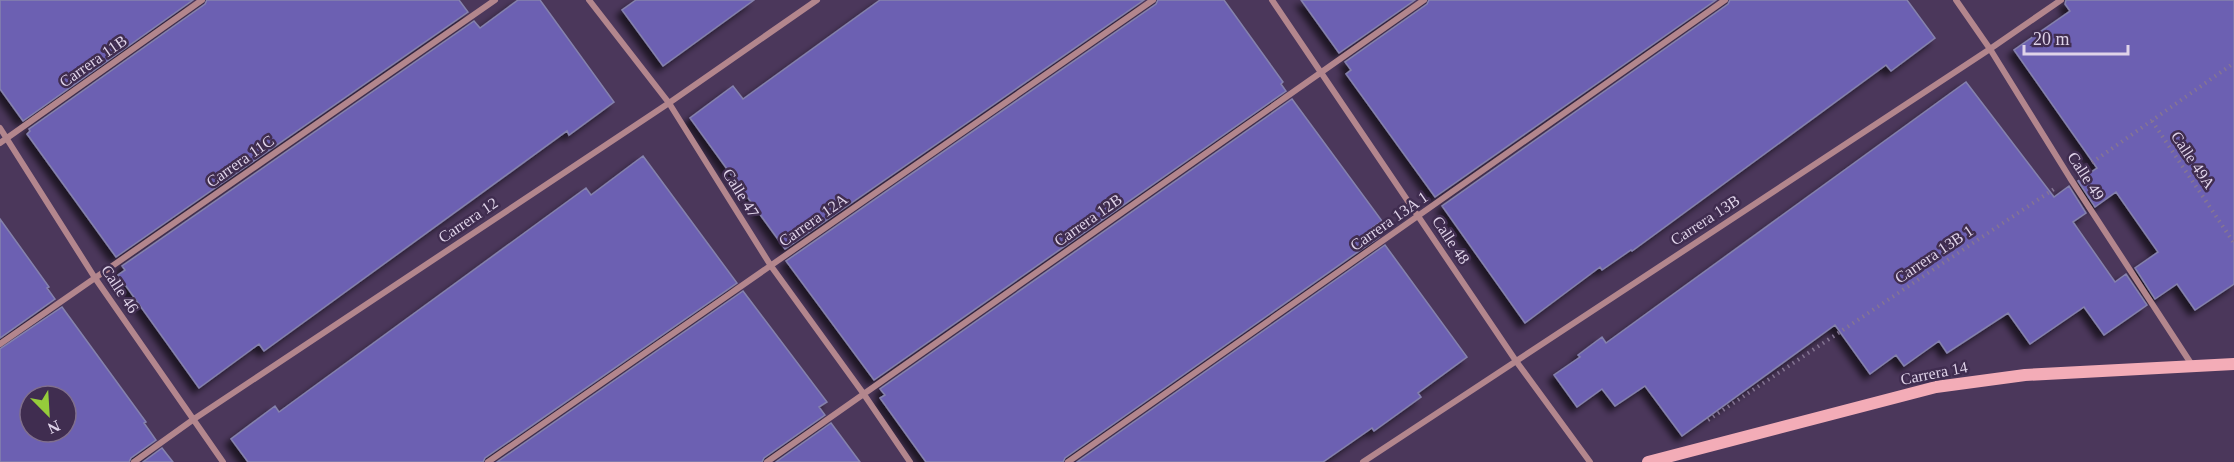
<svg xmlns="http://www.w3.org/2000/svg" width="2234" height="462" viewBox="0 0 2234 462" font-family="'Times New Roman',serif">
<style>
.building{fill:#6c60b2;stroke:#8582ad;stroke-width:1.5;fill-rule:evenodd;filter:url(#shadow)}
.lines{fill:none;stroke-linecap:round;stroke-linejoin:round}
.path{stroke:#857593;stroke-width:4;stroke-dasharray:1.5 4.5;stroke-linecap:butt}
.minor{stroke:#b3868d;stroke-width:6}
.secondary{stroke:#f3acb7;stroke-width:12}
.labels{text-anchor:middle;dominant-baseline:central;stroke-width:5;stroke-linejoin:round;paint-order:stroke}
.street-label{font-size:16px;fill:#dfd3e9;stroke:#402d50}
</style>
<defs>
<filter id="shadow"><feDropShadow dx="-5.5" dy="5.5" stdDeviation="3" flood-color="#0009"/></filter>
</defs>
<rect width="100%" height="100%" fill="#4b375b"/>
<!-- building -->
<path class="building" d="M 0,0 L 193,0 L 23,121 L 0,89 Z
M 207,0 L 459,0 L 468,12 L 116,257 L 27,134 L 30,131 L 29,129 L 205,4 Z
M 518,0 L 540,0 L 614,102 L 569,135 L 567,131 L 264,351 L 259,344 L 199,388 L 118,275 L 125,270 L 122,266 L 474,21 L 480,28 Z
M 636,0 L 754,0 L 663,66 L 622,10 Z
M 880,0 L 1144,0 L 785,249 L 690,118 L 733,86 L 743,99 Z
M 1158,0 L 1224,0 L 1283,82 L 1281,84 L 1286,91 L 874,380 L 786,261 L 1156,4 Z
M 1301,0 L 1415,0 L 1339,53 Z
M 1429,0 L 1716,0 L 1435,197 L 1346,74 L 1351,70 L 1345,62 L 1427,4 Z
M 1730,0 L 1907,0 L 1935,38 L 1891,71 L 1886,65 L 1632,251 L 1631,250 L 1602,270 L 1600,267 L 1525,323 L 1442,206 L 1728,4 Z
M 2066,0 L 2234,0 L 2234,284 L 2195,310 L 2177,284 L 2155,299 L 2135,268 L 2158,252 L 2116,192 L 2095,207 L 2078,181 L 2097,168 L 2014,50 L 2070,11 L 2065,4 Z
M 1966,82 L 2054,197 L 2069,186 L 2086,213 L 2073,222 L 2115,282 L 2126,274 L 2147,305 L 2104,335 L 2084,307 L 2030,344 L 2008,313 L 1947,353 L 1939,341 L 1904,366 L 1896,355 L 1870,374 L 1835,325 L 1682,436 L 1645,386 L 1615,406 L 1602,389 L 1577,407 L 1554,375 L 1580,357 L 1578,355 L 1602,337 L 1606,343 Z
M 1292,99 L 1382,221 L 1372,228 L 1379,237 L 1065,458 L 1063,462 L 926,462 L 880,398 L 885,395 L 880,389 Z
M 643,156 L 737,283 L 485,458 L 483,462 L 248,462 L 231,439 L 275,406 L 279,412 L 586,188 L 591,195 Z
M 0,219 L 49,287 L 47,288 L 55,299 L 0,338 Z
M 1385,245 L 1467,357 L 1418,393 L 1421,397 L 1374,431 L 1372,428 L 1323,462 L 1077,462 Z
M 743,291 L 827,402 L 819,407 L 825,415 L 764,458 L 762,462 L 497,462 Z
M 62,307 L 146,422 L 144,423 L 156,440 L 131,458 L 129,462 L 0,462 L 0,349 ZM 30,396 L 66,396 L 66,432 L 30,432 Z
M 831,423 L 860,462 L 776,462 Z
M 162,448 L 173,462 L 143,462 Z"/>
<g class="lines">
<!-- path -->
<path class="path" d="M 2152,121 L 2234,243
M 2087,166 L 2234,63
M 1708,420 L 2054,189"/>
<!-- minor -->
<path class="minor" d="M 589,0 L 669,103 L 771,266 L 863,393 L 910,462
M 1272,0 L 1516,361 L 1590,462
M 1956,0 L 1990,49 L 2070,178 L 2192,365
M 0,128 L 95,278 L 223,462
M 0,143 L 202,0
M 0,344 L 495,0
M 134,462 L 194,419 L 669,103 L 817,0
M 488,462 L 1153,0
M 767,462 L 1424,0
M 1068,462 L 1725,0
M 1363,462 L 1990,49 L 2061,0"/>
<!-- secondary -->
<path class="secondary" d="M 1648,462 L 1936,387 L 2025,375 L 2234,364"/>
</g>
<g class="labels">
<!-- street labels -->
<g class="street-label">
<text transform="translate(93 61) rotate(-35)">Carrera 11B</text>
<text transform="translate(2193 160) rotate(56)">Calle 49A</text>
<text transform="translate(240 161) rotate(-35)">Carrera 11C</text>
<text transform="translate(2086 176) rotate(57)">Calle 49</text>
<text transform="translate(741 193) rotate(58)">Calle 47</text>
<text transform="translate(468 220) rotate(-34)">Carrera 12</text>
<text transform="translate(813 220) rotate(-35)">Carrera 12A</text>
<text transform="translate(1088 220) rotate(-35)">Carrera 12B</text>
<text transform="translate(1705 220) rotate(-33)">Carrera 13B</text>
<text transform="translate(1389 221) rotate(-35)">Carrera 13A 1</text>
<text transform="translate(1451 240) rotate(56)">Calle 48</text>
<text transform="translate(1934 254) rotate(-34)">Carrera 13B 1</text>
<text transform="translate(120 289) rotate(56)">Calle 46</text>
<text transform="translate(1934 373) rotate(-11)">Carrera 14</text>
</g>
</g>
<!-- north arrow -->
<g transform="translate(48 414) rotate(156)"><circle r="28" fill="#402d50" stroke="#806f8d" stroke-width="1.5"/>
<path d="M0-4.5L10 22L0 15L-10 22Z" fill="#95cc3b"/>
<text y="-9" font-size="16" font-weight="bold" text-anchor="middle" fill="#dfd3e9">N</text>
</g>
<!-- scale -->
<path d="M2024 45v9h104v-9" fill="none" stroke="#dfd3e9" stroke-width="3"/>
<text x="2033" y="45" font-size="18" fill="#dfd3e9" stroke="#402d50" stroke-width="4.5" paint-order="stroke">20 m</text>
</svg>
